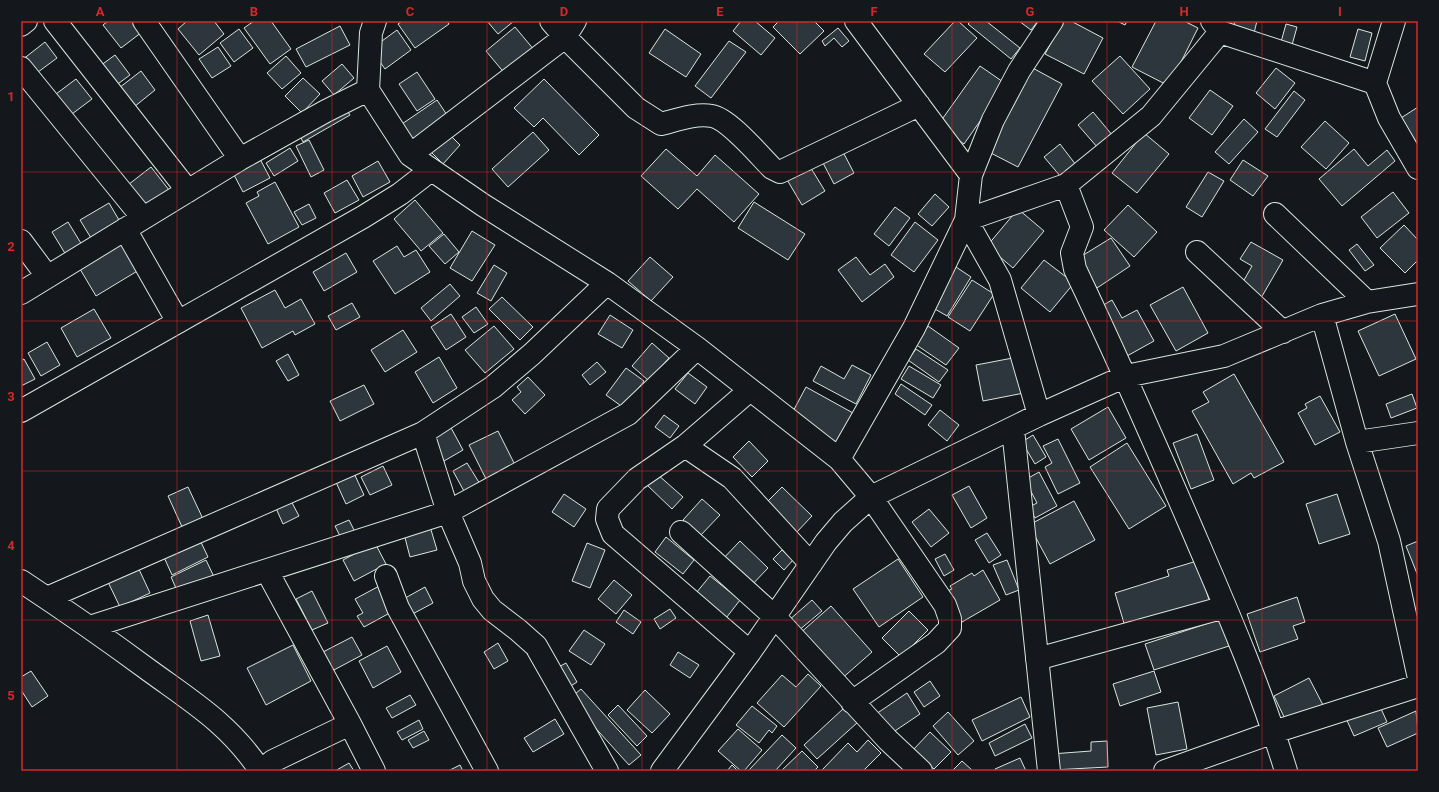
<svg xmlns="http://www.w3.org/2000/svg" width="1439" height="792" viewBox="0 0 1439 792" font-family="Roboto,sans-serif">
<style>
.building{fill:#2c363c;stroke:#d8e6dc}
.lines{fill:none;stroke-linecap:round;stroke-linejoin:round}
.minor-casing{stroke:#d8e6dc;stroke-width:24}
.minor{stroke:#14181c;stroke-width:22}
.grid{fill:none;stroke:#d62828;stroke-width:1;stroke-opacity:0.55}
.neatline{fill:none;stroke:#d62828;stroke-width:1.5}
.grid-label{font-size:13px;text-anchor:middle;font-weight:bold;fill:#d62828}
</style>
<rect width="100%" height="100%" fill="#14181c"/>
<!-- building -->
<path class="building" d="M 108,21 L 140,21 L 146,29 L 121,48 L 103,25 Z
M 187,21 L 214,21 L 224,34 L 199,55 L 178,29 Z
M 254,21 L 271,21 L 291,49 L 270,64 L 244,28 Z
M 402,21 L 447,21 L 449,24 L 415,48 L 398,24 Z
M 487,21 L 514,21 L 498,34 Z
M 741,21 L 755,21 L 775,38 L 761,55 L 733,31 Z
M 779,21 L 814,21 L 824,31 L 800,54 L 773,27 Z
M 955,21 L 958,21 L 977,38 L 945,72 L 924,54 Z
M 971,21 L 986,21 L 1020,48 L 1011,59 L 968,24 Z
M 1019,21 L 1038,21 L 1031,30 Z
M 1063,21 L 1071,21 L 1103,38 L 1084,74 L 1045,54 Z
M 1117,21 L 1127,21 L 1125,25 Z
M 1156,21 L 1184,21 L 1198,28 L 1169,86 L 1132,67 Z
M 1235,21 L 1257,21 L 1253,37 L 1232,31 Z
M 1286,24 L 1297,27 L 1292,45 L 1281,42 Z
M 340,26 L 350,45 L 306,67 L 296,49 Z
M 515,27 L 535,51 L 506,75 L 486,51 Z
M 838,28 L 849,41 L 842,47 L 834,38 L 825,46 L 822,41 Z
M 239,29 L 253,48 L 234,62 L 220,43 Z
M 665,29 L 701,54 L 686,77 L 649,53 Z
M 1358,29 L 1372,33 L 1365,61 L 1350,57 Z
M 397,30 L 411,50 L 385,69 L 371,49 Z
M 729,41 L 746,52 L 711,98 L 695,86 Z
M 45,42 L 57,58 L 34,75 L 22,60 Z
M 218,47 L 231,66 L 212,78 L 199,59 Z
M 115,55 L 130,75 L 115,86 L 100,66 Z
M 286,56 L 301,73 L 282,89 L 267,73 Z
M 1120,56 L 1150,89 L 1123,114 L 1092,81 Z
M 342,64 L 354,78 L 334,95 L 322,81 Z
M 980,66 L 1006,84 L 964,144 L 938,125 Z
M 1029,66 L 1062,84 L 1018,167 L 985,150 Z
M 1276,68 L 1295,83 L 1275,109 L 1256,93 Z
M 141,71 L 155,90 L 134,107 L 119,88 Z
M 417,72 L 435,99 L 417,111 L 399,84 Z
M 303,78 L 320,94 L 302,113 L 285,96 Z
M 76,79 L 92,99 L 72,114 L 56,94 Z
M 544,79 L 599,135 L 579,155 L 543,118 L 534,127 L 514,108 Z
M 1210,90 L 1233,106 L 1212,135 L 1189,118 Z
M 1294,91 L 1305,100 L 1277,137 L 1265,129 Z
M 437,100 L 449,118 L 411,143 L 399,126 Z
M 344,105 L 350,115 L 303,142 L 298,132 Z
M 1418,107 L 1418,145 L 1401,118 Z
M 1093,112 L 1113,136 L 1098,148 L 1078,125 Z
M 1244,119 L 1258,132 L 1229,164 L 1215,152 Z
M 1325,121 L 1349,143 L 1326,169 L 1301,147 Z
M 533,132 L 549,150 L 508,187 L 492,169 Z
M 1144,133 L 1169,154 L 1137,193 L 1112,173 Z
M 449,134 L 460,145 L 443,164 L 431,152 Z
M 309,140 L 324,170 L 311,177 L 296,146 Z
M 1060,144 L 1076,165 L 1061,177 L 1044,157 Z
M 290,148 L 298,161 L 274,176 L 266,163 Z
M 666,149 L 697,176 L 715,155 L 759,194 L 734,222 L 697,189 L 678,209 L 641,176 Z
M 1354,149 L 1368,166 L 1387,150 L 1395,161 L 1342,206 L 1319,179 Z
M 842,150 L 854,173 L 834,184 L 822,161 Z
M 260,159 L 270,178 L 243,192 L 233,173 Z
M 1243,160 L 1268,176 L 1253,196 L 1230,180 Z
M 378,161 L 390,182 L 363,197 L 352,176 Z
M 809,165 L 825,191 L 802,205 L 786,178 Z
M 151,167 L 169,190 L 142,211 L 124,188 Z
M 1208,172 L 1224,181 L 1202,217 L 1186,207 Z
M 347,180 L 359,200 L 335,213 L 324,193 Z
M 275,182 L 299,227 L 268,244 L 246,203 L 259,196 L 257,192 Z
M 1393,192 L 1409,213 L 1377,238 L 1361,217 Z
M 935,194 L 949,207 L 932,226 L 918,214 Z
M 415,200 L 443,233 L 421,251 L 394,219 Z
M 754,202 L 805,234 L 788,260 L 738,228 Z
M 109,203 L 119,220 L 91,238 L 80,220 Z
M 309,204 L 316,218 L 302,225 L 294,212 Z
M 1128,205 L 1157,232 L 1134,257 L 1104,230 Z
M 895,207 L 910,218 L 889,246 L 874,234 Z
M 1018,209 L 1044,231 L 1013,268 L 987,246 Z
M 68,222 L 82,245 L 66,255 L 52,232 Z
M 915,222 L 938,240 L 914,272 L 891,255 Z
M 1404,225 L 1418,240 L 1418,260 L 1405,273 L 1380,248 Z
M 472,231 L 495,245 L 472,281 L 450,268 Z
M 444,234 L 459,252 L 445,264 L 429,246 Z
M 1111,238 L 1130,266 L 1097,288 L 1077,259 Z
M 1251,242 L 1283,260 L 1261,298 L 1240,287 L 1252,266 L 1240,259 Z
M 123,243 L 139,270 L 96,296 L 80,269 Z
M 1357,244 L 1374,265 L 1365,271 L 1349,250 Z
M 397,246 L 404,257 L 416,250 L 430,272 L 395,294 L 373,261 Z
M 346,253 L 357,272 L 324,291 L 313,272 Z
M 650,257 L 673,277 L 651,301 L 628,281 Z
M 856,257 L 870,275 L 885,264 L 894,277 L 862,302 L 838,270 Z
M 1044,260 L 1074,283 L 1050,312 L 1021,288 Z
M 494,265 L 507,273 L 491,301 L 477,293 Z
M 953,265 L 971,277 L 947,316 L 928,305 Z
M 972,280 L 994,294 L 970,331 L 948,317 Z
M 450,284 L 460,296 L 431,321 L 421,308 Z
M 1183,287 L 1208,333 L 1176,351 L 1150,305 Z
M 275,290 L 285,308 L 301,299 L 315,324 L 295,335 L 293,331 L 262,348 L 241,308 Z
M 502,297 L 533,327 L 520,340 L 489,309 Z
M 1112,300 L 1122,318 L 1137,310 L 1154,341 L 1127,356 L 1100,307 Z
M 352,303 L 360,317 L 336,330 L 328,316 Z
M 476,307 L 488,324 L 474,333 L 462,317 Z
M 94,309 L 111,338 L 77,357 L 61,328 Z
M 451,314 L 466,337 L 446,350 L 431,327 Z
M 1395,314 L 1416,359 L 1379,376 L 1358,331 Z
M 610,315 L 633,330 L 622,348 L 598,334 Z
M 494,326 L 514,349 L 485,373 L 465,350 Z
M 928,326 L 959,348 L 946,365 L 915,344 Z
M 403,330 L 417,352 L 385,372 L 371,350 Z
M 47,342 L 60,365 L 41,376 L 28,353 Z
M 652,343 L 669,358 L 649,381 L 632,366 Z
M 916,349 L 948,370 L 939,382 L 908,360 Z
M 288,354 L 299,375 L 288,381 L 276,361 Z
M 439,357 L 457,388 L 433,403 L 415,372 Z
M 1018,357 L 1024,393 L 983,401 L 976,365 Z
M 24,359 L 35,379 L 21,386 L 21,361 Z
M 597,362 L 606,372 L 590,385 L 582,375 Z
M 852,365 L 871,375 L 856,404 L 813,381 L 821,366 L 844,379 Z
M 909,366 L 941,385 L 933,398 L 901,379 Z
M 626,368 L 644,381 L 624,408 L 606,395 Z
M 688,373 L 707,387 L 695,404 L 675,389 Z
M 1234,374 L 1284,462 L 1254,478 L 1251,473 L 1233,484 L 1192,411 L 1209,402 L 1203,392 Z
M 528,377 L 545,395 L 525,414 L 512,400 L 521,392 L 517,387 Z
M 901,384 L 932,405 L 925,415 L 895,394 Z
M 364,385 L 374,404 L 340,421 L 330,401 Z
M 806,387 L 853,413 L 836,442 L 790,417 Z
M 1412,394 L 1417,408 L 1391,418 L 1386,404 Z
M 1320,396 L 1340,432 L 1315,445 L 1298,413 L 1307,408 L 1305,404 Z
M 1108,407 L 1126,438 L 1089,460 L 1071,429 Z
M 940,410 L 959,425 L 947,441 L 928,425 Z
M 664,415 L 679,426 L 670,438 L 655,427 Z
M 449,424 L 463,450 L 444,461 L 430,434 Z
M 498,431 L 515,465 L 486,479 L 469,445 Z
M 1197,434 L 1214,480 L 1191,489 L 1173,443 Z
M 1033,435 L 1046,457 L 1035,464 L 1022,442 Z
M 1058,439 L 1080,483 L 1058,494 L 1045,467 L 1052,463 L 1043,446 Z
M 749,441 L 768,461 L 752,477 L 733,457 Z
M 1127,443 L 1166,506 L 1129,529 L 1090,467 Z
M 467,463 L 480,484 L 465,493 L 453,471 Z
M 383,466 L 392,485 L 370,495 L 361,477 Z
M 353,471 L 364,495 L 346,504 L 335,480 Z
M 1039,472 L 1057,506 L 1035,518 L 1029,507 L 1037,503 L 1025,480 Z
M 657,474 L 683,497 L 672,509 L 647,485 Z
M 969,486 L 987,518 L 971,528 L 952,495 Z
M 188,487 L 203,519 L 183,529 L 168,496 Z
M 782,487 L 812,516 L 795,534 L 765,504 Z
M 564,494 L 586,509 L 574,527 L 552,512 Z
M 1337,494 L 1350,534 L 1319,544 L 1306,504 Z
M 290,499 L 299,516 L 283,524 L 275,506 Z
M 702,499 L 720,515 L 700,536 L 683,520 Z
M 1074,501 L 1095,540 L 1050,564 L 1029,525 Z
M 929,509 L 949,533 L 931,547 L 912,522 Z
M 349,520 L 355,532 L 341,538 L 335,526 Z
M 429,523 L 437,550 L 410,557 L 403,530 Z
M 987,533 L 1001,555 L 989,563 L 975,540 Z
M 666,537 L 694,560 L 683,574 L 655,552 Z
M 199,538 L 208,557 L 172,575 L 163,555 Z
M 740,541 L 768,568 L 749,588 L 720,562 Z
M 1418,541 L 1418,576 L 1406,546 Z
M 375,543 L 386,564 L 354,581 L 343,560 Z
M 587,543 L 605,550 L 590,588 L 572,581 Z
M 782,550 L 793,560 L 784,570 L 773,559 Z
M 945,554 L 954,570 L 944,576 L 935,559 Z
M 898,559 L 923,597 L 879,627 L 853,589 Z
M 206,560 L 215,579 L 179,595 L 171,577 Z
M 1007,560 L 1019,590 L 1006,595 L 993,565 Z
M 1197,561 L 1210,603 L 1126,630 L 1115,593 L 1169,576 L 1167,570 Z
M 137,565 L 150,593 L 120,607 L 107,580 Z
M 983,570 L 1000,600 L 962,622 L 945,592 L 952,589 L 950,586 L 972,573 L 974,576 Z
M 710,576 L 740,600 L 723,622 L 692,598 Z
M 614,580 L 632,595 L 616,614 L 598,599 Z
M 383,584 L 397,609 L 364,627 L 357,616 L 363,613 L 355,599 Z
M 425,587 L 433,603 L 407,617 L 398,602 Z
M 312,591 L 328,623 L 312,630 L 296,599 Z
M 1297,597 L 1305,622 L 1293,626 L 1298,639 L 1260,652 L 1247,614 Z
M 812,600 L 822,611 L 798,631 L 788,621 Z
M 831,606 L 872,652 L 839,681 L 798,635 Z
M 670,609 L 676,618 L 660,629 L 654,619 Z
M 624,610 L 641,622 L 633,634 L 616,622 Z
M 909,611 L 928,630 L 901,657 L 882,638 Z
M 208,615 L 220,656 L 201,661 L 190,621 Z
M 1221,619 L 1229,646 L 1154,670 L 1145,644 Z
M 584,630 L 605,644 L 591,665 L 569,651 Z
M 352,637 L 362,655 L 332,671 L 323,652 Z
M 498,643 L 508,661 L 494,669 L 484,652 Z
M 293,645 L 311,681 L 266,705 L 247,668 Z
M 387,646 L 401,672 L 373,688 L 359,661 Z
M 678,652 L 699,665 L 690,678 L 670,665 Z
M 566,663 L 577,682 L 566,689 L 555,669 Z
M 31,671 L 48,696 L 32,707 L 21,690 L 21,677 Z
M 1154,671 L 1161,692 L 1120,706 L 1113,684 Z
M 808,674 L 821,686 L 784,727 L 757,703 L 782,675 L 796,687 Z
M 1309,678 L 1323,705 L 1287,723 L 1274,696 Z
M 930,681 L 940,696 L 924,707 L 914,692 Z
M 581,689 L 641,755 L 629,765 L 569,699 Z
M 645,690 L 670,714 L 652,733 L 627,710 Z
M 907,693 L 920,714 L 889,735 L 876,714 Z
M 410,695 L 416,705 L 392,718 L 386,708 Z
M 1021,697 L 1030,717 L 982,741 L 972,720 Z
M 1178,702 L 1187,749 L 1156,755 L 1147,708 Z
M 1378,702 L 1387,722 L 1354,736 L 1345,716 Z
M 618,705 L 647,736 L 637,746 L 608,715 Z
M 752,706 L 777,726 L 772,733 L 769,730 L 759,743 L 736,725 Z
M 844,708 L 858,722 L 817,759 L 804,745 Z
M 1416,711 L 1418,733 L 1387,747 L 1378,728 Z
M 948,712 L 974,741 L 958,755 L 933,726 Z
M 555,719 L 564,734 L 533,752 L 524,738 Z
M 419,720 L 423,729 L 402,740 L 397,732 Z
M 1025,724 L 1032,738 L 995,756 L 989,743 Z
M 738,729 L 762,750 L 744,771 L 741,771 L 718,751 Z
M 424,731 L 429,740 L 413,748 L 408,740 Z
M 930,732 L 951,752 L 934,769 L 913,750 Z
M 782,735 L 796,748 L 775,771 L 748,771 Z
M 868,740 L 881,753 L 863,771 L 821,771 L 848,743 L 857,752 Z
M 1107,741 L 1108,767 L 1052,770 L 1051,754 L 1091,751 L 1091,742 Z
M 802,751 L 818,767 L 814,771 L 781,771 Z
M 1020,758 L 1026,771 L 996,771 L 995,769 Z
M 962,761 L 973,771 L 952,771 Z
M 349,763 L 354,771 L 335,771 Z
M 460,765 L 463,771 L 448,771 Z
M 732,765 L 738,771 L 727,771 Z"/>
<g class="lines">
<!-- minor casing -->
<g class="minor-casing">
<path id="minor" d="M 55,21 L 188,191
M 144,21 L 240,159
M 375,21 L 371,33 L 368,90 L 410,155 L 483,205 L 607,283 L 697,348 L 839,459 L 871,497 L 945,605 L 950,619 L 950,628 L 936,643 L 852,702
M 575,21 L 565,37 L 636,108 L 661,124 C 677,120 695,113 712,116 C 729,119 759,155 772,168 L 780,172 L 919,105
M 856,21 L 971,175
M 1394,21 L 1375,83 L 1389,118 L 1418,168
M 21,25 L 26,21
M 1220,32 L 1375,83
M 21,68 L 143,218
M 410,155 L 565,37 L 551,21
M 1066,185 L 1082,227 L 1072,253 L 1075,269 C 1116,355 1154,441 1192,529 C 1226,608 1261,688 1286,771
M 1275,214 L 1367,302
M 125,229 L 178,322
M 21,241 L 47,276
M 1197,252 L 1283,332
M 21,293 L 240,159 L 326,111 L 368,90
M 1322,315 L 1357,442 L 1389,541 L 1418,674
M 21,411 L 363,217 L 400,194 L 431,170
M 1039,415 L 1000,280 L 966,220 L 1066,185 L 1151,116 L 1220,32 L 1212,21
M 1013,429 L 1049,771
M 423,433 L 448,512 L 470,563 L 474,581 L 483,599 L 492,610 L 518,630 L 536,646 L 607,771
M 1357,442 L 1418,433
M 685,446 L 732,478 L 811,564
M 839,459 L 914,328 L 966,220 L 971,175 L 993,120 L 1019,71 L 1052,21
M 681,532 L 775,617 L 888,740 L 921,771
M 267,571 L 350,724 L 374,771
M 386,576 L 398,608 L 487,771
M 21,581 C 65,610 108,640 150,671 C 194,703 229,724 260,770
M 47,598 L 423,433 L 493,387 L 532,354 L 607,283
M 90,627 L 448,512 L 628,414 L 697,348
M 750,652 L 613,534 L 607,519 L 608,509 L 637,479 L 685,446 L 750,390
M 1037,659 L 1225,607
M 261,771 L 273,761 L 350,724
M 662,771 L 750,652 L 826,542 L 843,522 L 871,497 L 1039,415 L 1126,376 L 1224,356 L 1322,315 L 1367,302 L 1418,294
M 1165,771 L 1274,732 L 1418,686"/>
</g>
<!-- minor -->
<use href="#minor" class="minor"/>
</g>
<!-- grid -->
<path class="grid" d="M 177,21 L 177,771M 332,21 L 332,771M 487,21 L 487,771M 642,21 L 642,771M 797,21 L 797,771M 952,21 L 952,771M 1107,21 L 1107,771M 1262,21 L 1262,771M 21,172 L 1418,172M 21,321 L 1418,321M 21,471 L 1418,471M 21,620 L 1418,620"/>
<!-- border -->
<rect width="1439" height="792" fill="none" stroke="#14181c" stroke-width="44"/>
<rect x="22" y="22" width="1395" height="748" class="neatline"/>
<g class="grid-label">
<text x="100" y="16">A</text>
<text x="254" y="16">B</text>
<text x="410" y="16">C</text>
<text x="564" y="16">D</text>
<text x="720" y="16">E</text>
<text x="874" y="16">F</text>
<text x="1030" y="16">G</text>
<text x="1184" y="16">H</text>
<text x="1340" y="16">I</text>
<text x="11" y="101">1</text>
<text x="11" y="251">2</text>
<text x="11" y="401">3</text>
<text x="11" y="550">4</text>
<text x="11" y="700">5</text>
</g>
</svg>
